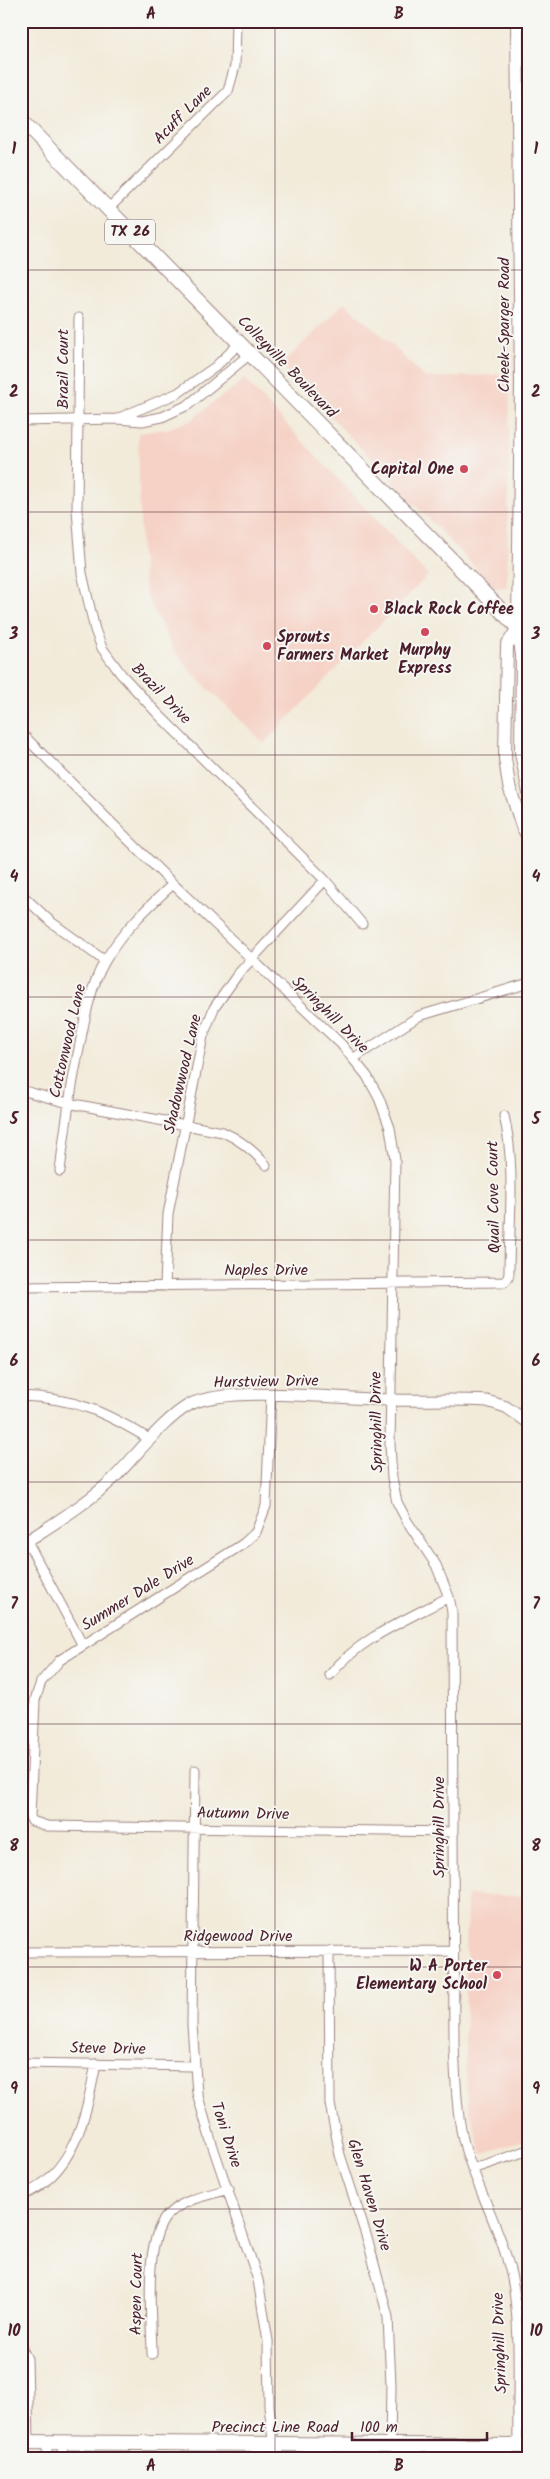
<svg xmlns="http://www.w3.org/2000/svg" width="550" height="2479" viewBox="0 0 550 2479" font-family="Kalam,sans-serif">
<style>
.built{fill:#f6d1c5}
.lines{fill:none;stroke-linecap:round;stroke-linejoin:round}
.minor-casing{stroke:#9e8582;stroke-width:11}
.tertiary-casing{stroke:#9e8582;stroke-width:13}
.secondary-casing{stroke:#9e8582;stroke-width:14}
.primary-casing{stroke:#9e8582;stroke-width:16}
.minor{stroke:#fff;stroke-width:9}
.tertiary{stroke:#fff;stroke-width:11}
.secondary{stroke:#fff;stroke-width:12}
.primary{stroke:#fff;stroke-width:14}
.grid{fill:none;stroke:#4a1f2b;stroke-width:1;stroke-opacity:0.55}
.poi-dot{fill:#d1495b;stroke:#f6f6f2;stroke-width:2}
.labels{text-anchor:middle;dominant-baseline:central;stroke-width:4;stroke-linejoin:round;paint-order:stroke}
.shield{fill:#f6f6f2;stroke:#7e6067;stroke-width:1}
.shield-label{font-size:15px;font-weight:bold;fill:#4a1f2b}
.street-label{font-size:16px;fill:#4a1f2b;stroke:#f6f6f2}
.poi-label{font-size:16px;font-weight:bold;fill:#4a1f2b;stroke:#f6f6f2;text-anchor:end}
.neatline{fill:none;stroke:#4a1f2b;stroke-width:2}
.grid-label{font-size:16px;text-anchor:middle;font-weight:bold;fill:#4a1f2b}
</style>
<rect width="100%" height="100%" fill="#f6f6f2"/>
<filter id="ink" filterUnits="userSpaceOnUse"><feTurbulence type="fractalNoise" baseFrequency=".02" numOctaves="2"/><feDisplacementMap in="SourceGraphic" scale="10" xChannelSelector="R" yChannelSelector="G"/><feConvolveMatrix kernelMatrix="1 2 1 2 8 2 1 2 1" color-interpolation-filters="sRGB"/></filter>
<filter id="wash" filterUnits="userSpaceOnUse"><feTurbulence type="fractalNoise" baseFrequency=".0096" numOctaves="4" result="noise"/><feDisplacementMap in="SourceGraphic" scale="20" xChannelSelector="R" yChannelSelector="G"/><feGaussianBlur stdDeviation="1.12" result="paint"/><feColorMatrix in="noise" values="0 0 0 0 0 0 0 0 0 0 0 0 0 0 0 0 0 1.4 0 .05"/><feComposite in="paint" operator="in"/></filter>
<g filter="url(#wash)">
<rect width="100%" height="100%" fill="#f2ebda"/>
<!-- built -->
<path class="built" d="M 344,303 L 387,340 L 425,378 L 510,374 L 507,587 L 495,588 L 281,365 Z
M 244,379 L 428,575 L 264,743 L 192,673 L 173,648 L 146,595 L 141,554 L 138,433 L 167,429 L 191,420 Z
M 467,1895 L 529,1896 L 529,2138 L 481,2154 L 468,2103 L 465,2055 Z"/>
</g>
<g filter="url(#ink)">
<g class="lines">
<!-- minor casing -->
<g class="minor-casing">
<path id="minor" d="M 108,209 L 228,91 L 235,66 L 236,21
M 79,318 L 77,510 L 82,573 L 95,630 L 102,648 L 121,674 L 158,714 L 325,880 L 362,924
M 119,418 L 178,393 L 215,367 L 239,344
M 21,421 L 117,419 L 142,421 L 162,417 L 188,405 L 250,354
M 21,733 L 173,884 L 341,1044 L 367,1076 L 379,1098 L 390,1128 L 395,1160 L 390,1444 L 392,1478 L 397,1502 L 407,1521 L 436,1565 L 449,1597 L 452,1612 L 454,2046 C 456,2080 456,2117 466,2151 C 481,2197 507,2242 514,2290 C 521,2341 517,2395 518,2446
M 21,894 L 51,922 L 105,961
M 354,1058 L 419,1016 L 529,983
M 21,1090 L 68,1103 L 223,1132 C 241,1140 253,1150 266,1165
M 60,1171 C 65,1128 71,1086 80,1044 C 85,1016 91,985 105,961 C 122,931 148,907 173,884
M 165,1286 L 168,1214 L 203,1036 L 214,1008 L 238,974 L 325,880
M 21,1287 L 504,1282 L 508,1278 L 509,1273 C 509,1224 516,1163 504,1116
M 21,1396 C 76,1398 105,1412 151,1440
M 271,1396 L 266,1506 L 256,1532 L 243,1544 L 60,1660 L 41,1682 L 35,1700 L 30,1817 L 32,1821 L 47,1826 L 454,1832
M 27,1541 L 82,1644
M 330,1675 C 359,1638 408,1619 449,1597
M 195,1770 L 192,2025 L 197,2093 L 211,2141 L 258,2280 L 268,2341 L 269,2406 L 275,2458
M 329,1951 L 330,2104 L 340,2155 L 368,2241 L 388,2317 L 391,2385 L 390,2445
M 21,1952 L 454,1951
M 21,2063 L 194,2066
M 472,2169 L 529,2150
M 21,2196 C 75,2174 86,2115 96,2064
M 21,2347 L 27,2359 L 29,2442
M 152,2354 C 152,2318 141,2234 172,2211 C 188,2198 209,2195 229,2189
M 47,2443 L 47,2458
M 62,2458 L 63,2444
M 403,2458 L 403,2446"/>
</g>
<!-- tertiary casing -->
<g class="tertiary-casing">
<path id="tertiary" d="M 21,1545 C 53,1524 85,1505 113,1479 C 135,1457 164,1419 189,1405 C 226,1385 343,1399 389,1400 C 422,1401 454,1399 487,1401 L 506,1407 L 529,1423"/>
</g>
<!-- secondary casing -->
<g class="secondary-casing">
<path id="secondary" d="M 517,21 L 521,384 L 518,628 L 522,655 L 521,753 L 529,793
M 518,628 L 507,645 L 505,758 L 509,786 L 522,826 L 529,839"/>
</g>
<!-- primary casing -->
<g class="primary-casing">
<path id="primary" d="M 21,120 L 529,639
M 21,2442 L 529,2446"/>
</g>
<!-- minor -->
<use href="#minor" class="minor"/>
<!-- tertiary -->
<use href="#tertiary" class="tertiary"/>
<!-- secondary -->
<use href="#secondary" class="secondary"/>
<!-- primary -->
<use href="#primary" class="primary"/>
</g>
</g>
<!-- grid -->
<path class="grid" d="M 275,21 L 275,2458M 21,270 L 529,270M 21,512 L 529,512M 21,755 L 529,755M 21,997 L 529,997M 21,1240 L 529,1240M 21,1482 L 529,1482M 21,1724 L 529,1724M 21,1967 L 529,1967M 21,2209 L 529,2209"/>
<!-- markers -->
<g class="poi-dot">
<circle cx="464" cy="469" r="5"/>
<circle cx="374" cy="609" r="5"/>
<circle cx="425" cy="632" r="5"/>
<circle cx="267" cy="646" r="5"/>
<circle cx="497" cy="1975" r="5"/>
</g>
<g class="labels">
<!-- shield labels -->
<rect class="shield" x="105" y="219.5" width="50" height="25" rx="4"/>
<g class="shield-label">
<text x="130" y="232">TX 26</text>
</g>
<!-- street labels -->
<g class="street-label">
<text transform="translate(183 115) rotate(-45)">Acuff Lane</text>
<text transform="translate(504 325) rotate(-90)">Cheek-Sparger Road</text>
<text transform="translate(287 367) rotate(46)">Colleyville Boulevard</text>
<text transform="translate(63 369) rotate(-90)">Brazil Court</text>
<text transform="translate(161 694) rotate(46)">Brazil Drive</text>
<text transform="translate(330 1015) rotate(45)">Springhill Drive</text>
<text transform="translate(68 1041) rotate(-77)">Cottonwood Lane</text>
<text transform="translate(183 1074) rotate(-77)">Shadowwood Lane</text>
<text transform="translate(494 1197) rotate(-91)">Quail Cove Court</text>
<text x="266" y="1270">Naples Drive</text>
<text transform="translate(266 1382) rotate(-1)">Hurstview Drive</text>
<text transform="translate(377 1422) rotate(-91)">Springhill Drive</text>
<text transform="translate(138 1593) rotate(-32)">Summer Dale Drive</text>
<text transform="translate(243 1814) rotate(1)">Autumn Drive</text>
<text transform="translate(439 1827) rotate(-90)">Springhill Drive</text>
<text x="238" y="1936">Ridgewood Drive</text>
<text transform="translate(108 2049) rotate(1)">Steve Drive</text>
<text transform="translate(226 2135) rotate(72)">Toni Drive</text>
<text transform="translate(369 2195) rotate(73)">Glen Haven Drive</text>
<text transform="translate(137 2294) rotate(-89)">Aspen Court</text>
<text transform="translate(500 2343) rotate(-92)">Springhill Drive</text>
<text x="275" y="2427">Precinct Line Road</text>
</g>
<!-- poi labels -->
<g class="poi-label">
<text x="454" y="469">Capital One</text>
<text x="384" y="609" text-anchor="start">Black Rock Coffee</text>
<text x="277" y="637" text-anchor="start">Sprouts<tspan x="277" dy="18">Farmers Market</tspan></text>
<text x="425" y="650" text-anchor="middle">Murphy<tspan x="425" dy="18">Express</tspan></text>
<text x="487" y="1966">W A Porter<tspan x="487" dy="18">Elementary School</tspan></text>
</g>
</g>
<!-- margin -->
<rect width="550" height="2479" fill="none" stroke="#f6f6f2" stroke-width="55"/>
<!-- scale -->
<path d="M352 2432v8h135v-8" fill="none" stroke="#4a1f2b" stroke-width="2.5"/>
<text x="360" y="2432" font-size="15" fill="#4a1f2b" stroke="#f6f6f2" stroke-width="4" paint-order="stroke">100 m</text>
<rect x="28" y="28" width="494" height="2424" class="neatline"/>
<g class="grid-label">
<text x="151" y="19">A</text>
<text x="399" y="19">B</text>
<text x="14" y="154">1</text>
<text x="536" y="154">1</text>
<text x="14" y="397">2</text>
<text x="536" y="397">2</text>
<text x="14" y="639">3</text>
<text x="536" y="639">3</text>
<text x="14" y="882">4</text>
<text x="536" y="882">4</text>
<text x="14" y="1124">5</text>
<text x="536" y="1124">5</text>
<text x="14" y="1366">6</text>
<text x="536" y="1366">6</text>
<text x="14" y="1609">7</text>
<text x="536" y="1609">7</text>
<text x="14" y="1851">8</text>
<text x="536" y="1851">8</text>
<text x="14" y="2094">9</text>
<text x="536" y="2094">9</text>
<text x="14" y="2336">10</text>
<text x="536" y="2336">10</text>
<text x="151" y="2471">A</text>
<text x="399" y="2471">B</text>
</g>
</svg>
